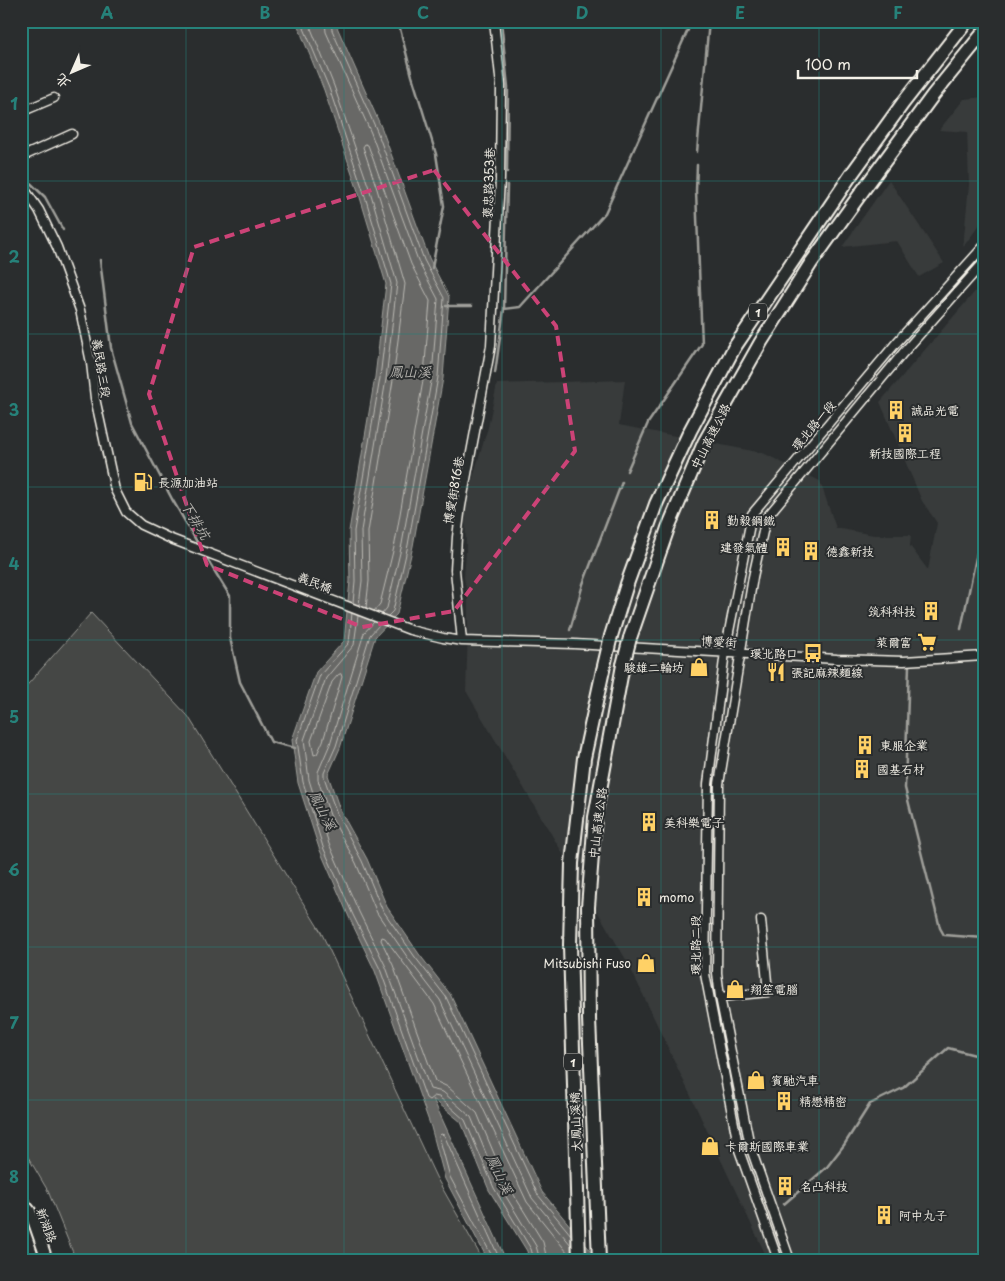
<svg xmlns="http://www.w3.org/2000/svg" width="1005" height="1281" viewBox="0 0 1005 1281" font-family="'Playpen Sans','LXGW WenKai TC',sans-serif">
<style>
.built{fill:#373a3a}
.green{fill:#444645;stroke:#9c9c96}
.water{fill:#676866;stroke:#9f9f9a}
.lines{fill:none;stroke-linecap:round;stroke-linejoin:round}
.shore{stroke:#bcbab4;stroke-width:1}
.stream{stroke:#9f9f9a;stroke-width:2.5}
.minor-casing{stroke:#f4f1e8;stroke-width:11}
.major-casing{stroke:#f4f1e8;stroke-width:14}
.highway-casing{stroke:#f4f1e8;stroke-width:16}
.minor{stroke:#2a2d2e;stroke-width:8}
.major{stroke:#2a2d2e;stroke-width:10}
.highway{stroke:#2a2d2e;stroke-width:12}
.highway-bridge-casing{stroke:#f4f1e8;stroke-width:16;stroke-linecap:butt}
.highway-bridge{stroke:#2a2d2e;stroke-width:12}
.marked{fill:none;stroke:#cc4377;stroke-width:4;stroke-dasharray:10 6;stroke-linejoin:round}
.grid{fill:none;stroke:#26827a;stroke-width:1;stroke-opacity:0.55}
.labels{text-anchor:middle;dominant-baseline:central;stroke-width:4;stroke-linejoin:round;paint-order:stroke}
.shield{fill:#2a2d2e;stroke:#b7b6b0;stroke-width:1}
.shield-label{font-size:11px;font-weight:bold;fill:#f4f1e8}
.street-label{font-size:12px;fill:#f4f1e8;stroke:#2a2d2e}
.poi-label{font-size:12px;fill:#f4f1e8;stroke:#2a2d2e;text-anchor:start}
.water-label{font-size:14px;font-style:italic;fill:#b5b3ae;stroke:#2a2d2e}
.neatline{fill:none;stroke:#26827a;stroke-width:2}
.grid-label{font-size:16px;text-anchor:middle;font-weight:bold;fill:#26827a}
</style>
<rect width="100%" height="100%" fill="#2a2d2e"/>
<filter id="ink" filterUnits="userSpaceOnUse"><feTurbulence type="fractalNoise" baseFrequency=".02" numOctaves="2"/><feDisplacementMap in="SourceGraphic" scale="10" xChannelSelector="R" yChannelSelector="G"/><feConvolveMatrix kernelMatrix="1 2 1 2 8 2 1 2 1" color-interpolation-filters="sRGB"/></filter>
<g filter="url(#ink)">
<!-- built -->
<path class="built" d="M 984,97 L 984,219 L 963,247 L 969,184 L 967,132 L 939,130 L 964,99 Z
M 889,180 L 944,263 L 919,277 L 897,241 L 842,247 Z
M 984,281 L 984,1260 L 768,1260 L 628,963 L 466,691 L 468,626 L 468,599 L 464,577 L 466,551 L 465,504 L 488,427 L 497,384 L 625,380 L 619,425 L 763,453 L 820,481 L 836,528 L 874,535 L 911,535 L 910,546 L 928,570 L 937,523 L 922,501 L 880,402 Z"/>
<!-- green -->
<path class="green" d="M 91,613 L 188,716 L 321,932 L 436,1177 L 483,1260 L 76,1260 L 48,1191 L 21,1145 L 21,692 Z"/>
<!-- water -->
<path class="water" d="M 296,21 L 336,21 L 337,27 L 382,129 L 429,258 L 449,297 L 443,378 L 413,546 L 397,614 L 375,637 L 340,748 L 328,775 L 340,810 L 367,859 L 387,907 L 419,954 L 450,994 L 542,1192 L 596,1257 L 608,1260 L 529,1260 L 527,1251 L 489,1190 L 461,1122 L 433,1099 L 506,1260 L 488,1260 L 445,1179 L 431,1127 L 375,971 L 349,917 L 319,848 L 298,783 L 292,740 L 316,672 L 344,641 L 350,581 L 349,531 L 375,377 L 386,284 L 359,194 L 324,90 Z"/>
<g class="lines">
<!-- shore -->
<path class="shore" d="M 301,21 L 329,88 L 364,193 L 391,284 L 380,378 L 354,531 L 355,581 L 353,603
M 308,21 L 334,86 L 370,191 L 397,283 L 386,379 L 361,531 L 362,581 L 359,605
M 325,21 L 326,32 L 371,133 L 419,263 L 438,299 L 432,376 L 402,544 L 387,608 L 382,614
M 331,21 L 332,30 L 377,131 L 424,260 L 444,298 L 438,377 L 408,545 L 393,611 L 388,616
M 366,608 L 369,581 L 368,532 L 393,380 L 405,284 L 377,189 L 363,147 L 365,144 L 368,145 L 411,264 L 430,301 L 424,375 L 395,543 L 380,604 L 374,611
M 352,613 L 349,643 L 320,675 L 297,740 L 303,782 L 323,847 L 353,915 L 380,969 L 426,1098 L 429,1100 L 434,1096 L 439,1097 L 465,1120 L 494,1188 L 531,1249 L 534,1260
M 358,616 L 354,645 L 326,678 L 304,740 L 309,780 L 329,844 L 359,912 L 386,967 L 430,1089 L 443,1092 L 471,1117 L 499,1185 L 536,1246 L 540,1260
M 374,622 L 364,633 L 330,744 L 318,772 L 318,780 L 330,815 L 356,863 L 377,913 L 410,961 L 440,1000 L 532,1198 L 571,1245
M 380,624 L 370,635 L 336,746 L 324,773 L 324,777 L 336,812 L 362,861 L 382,909 L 415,957 L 446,997 L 538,1195 L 571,1235
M 341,674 L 342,677 L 323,741 L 317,754 L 314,755 L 311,741 L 332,682 L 338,675 Z
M 492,1260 L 492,1256 L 450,1177 L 439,1136 L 441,1134 L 444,1135 L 500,1260
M 547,1260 L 543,1242 L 506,1182 L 477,1113 L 448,1087 L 435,1081 L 393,965 L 381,940 L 382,937 L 385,938 L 434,1004 L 527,1202 L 571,1257"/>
<!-- stream -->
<path class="stream" d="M 398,21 L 412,76 L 436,154 L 444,206 L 432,268
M 501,21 L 508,87 L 507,172
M 697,152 L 709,21
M 21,174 L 45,197 L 63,230
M 100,260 L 111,348 L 132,423 L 172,499 L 200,547
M 446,306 L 472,306
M 504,309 L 520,307 L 605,213 L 692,21
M 495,373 L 504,309 L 507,185
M 627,471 L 648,423 L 702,344 L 696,191 L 697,165
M 204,554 L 230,596 L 230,638 L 240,682 L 271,742 L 295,748
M 961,629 L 977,553 L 984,539
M 570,630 L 583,584 L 622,482
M 909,665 L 905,788 L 940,928 L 944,935 L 984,938
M 784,1204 L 827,1167 L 844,1145 L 870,1104 L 903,1088 L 948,1048 L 983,1057 L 984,1049
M 718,1260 L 721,1257"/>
<!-- minor casing -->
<g class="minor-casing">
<path id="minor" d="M 21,112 L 54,98
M 21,157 L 72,134
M 21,184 L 39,210 L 57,247 L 80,310 L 91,363 L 95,398 L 115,490 L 126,512 L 141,525 L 171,539 L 410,630 L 443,638 L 462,641 L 574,644 L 837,659 L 904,661 L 984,656
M 462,641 L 455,570 L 457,537 L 461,506 L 491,346 L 500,179 L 501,86 L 494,21
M 720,997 L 768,992 L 761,920
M 778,1260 L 739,1150 L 705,974 L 708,784 L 725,652 L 752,514 L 897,342 L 984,246
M 790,1260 L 750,1146 L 720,997 L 717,973 L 719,784 L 753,577 L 766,518 L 903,353 L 984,262"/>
</g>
<!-- major casing -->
<g class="major-casing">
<path id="major" d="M 21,1200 L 30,1211 L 47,1260"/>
</g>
<!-- highway casing -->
<g class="highway-casing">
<path id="highway" d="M 611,636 L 627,584 L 656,504 L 690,431 L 734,348 L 851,175 L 903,103 L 967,21
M 630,638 L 668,528 L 704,443 L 761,342 L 811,263 L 864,189 L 933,95 L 984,32
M 579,1260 L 570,945 L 572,863 L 584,758 L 603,670
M 599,1260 L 589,1019 L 588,907 L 595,817 L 623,665"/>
</g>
<!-- minor -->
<use href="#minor" class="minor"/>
<!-- major -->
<use href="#major" class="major"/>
<!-- highway -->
<use href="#highway" class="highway"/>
<!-- highway-bridge casing -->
<g class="highway-bridge-casing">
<path id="highway-bridge" d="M 623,665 L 630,638
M 603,670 L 611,636"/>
</g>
<!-- highway-bridge -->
<use href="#highway-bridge" class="highway-bridge"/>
</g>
</g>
<!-- marked area -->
<path class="marked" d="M 434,170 L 556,326 L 575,451 L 454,611 L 362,627 L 207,565 L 149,394 L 194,247 Z"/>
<!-- grid -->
<path class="grid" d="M 186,21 L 186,1260M 344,21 L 344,1260M 502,21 L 502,1260M 661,21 L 661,1260M 819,21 L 819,1260M 21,181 L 984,181M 21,334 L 984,334M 21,487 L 984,487M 21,640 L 984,640M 21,794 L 984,794M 21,947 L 984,947M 21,1100 L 984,1100"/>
<!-- icons -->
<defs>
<g id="building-bare" transform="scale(1.5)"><path d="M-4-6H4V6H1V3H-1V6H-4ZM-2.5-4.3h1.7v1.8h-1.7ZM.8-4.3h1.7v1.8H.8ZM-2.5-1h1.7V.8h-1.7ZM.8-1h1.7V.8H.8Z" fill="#ffd166" stroke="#2a2d2e" stroke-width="2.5" paint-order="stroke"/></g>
<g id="fuel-bare" transform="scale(1.5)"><path d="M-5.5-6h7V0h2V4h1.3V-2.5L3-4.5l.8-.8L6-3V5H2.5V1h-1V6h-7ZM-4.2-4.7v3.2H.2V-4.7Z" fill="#ffd166" stroke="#2a2d2e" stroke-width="2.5" paint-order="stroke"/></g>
<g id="supermarket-bare" transform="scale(1.5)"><path d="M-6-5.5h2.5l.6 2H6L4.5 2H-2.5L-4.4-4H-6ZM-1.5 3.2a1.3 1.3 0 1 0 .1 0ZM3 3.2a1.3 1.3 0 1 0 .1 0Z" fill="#ffd166" stroke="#2a2d2e" stroke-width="2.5" paint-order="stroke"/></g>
<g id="bus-bare" transform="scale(1.5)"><path d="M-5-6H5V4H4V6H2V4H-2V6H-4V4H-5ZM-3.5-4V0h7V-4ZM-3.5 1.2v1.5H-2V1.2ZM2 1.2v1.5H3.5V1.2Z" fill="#ffd166" stroke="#2a2d2e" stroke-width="2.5" paint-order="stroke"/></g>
<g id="shop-bare" transform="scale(1.5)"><path d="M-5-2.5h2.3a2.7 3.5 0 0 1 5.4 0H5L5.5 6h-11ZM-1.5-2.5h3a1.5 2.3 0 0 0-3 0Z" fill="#ffd166" stroke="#2a2d2e" stroke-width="2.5" paint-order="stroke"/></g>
<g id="restaurant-bare" transform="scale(1.5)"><path d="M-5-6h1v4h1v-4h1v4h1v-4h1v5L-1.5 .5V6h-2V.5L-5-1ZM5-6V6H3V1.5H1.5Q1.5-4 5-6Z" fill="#ffd166" stroke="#2a2d2e" stroke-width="2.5" paint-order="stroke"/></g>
</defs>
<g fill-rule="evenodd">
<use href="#building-bare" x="896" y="410"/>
<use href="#building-bare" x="905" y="433"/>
<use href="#fuel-bare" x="143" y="482"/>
<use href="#building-bare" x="712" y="520"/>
<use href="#building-bare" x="783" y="547"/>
<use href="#building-bare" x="811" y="551"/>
<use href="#building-bare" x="931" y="611"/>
<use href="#supermarket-bare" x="927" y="642"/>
<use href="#bus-bare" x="813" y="653"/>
<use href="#shop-bare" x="699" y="667"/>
<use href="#restaurant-bare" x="776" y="672"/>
<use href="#building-bare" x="865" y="745"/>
<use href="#building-bare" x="862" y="769"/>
<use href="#building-bare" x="649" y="822"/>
<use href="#building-bare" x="644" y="897"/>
<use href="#shop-bare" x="646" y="963"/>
<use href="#shop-bare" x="735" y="989"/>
<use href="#shop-bare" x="756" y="1080"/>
<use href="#building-bare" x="784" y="1101"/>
<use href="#shop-bare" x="710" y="1146"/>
<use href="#building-bare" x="785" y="1186"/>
<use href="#building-bare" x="884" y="1215"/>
</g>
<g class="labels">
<!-- shield labels -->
<g class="shield">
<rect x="749" y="303.5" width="18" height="17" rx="4"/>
<rect x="564" y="1053.5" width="18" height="17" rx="4"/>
</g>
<g class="shield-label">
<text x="758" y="312">1</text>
<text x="573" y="1062">1</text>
</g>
<!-- street labels -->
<g class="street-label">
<text transform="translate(488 183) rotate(-88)">褒忠路353巷</text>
<text transform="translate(102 368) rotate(81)">義民路三段</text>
<text transform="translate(813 425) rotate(-50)">環北路一段</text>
<text transform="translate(710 436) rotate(-63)">中山高速公路</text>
<text transform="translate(453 490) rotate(-80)">博愛街816巷</text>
<text transform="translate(315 582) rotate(21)">義民橋</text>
<text transform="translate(719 641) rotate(3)">博愛街</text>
<text transform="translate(597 823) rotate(-83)">中山高速公路</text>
<text transform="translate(695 945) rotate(-90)">環北路二段</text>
<text transform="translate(575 1122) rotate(-92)">大鳳山溪橋</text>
<text transform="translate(47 1225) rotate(69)">新湖路</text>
</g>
<!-- poi labels -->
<g class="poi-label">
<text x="911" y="410">誠品光電</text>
<text x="905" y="453" text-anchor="middle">新技國際工程</text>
<text x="158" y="482">長源加油站</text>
<text x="727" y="520">勤毅鋼鐵</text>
<text x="768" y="547" text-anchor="end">建發氣體</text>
<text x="826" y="551">德鑫新技</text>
<text x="916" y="611" text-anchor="end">筑科科技</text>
<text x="912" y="642" text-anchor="end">萊爾富</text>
<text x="798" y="653" text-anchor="end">環北路口</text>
<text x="684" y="667" text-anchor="end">駿雄二輪坊</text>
<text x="791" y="672">張記麻辣麵線</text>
<text x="880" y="745">東服企業</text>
<text x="877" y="769">國基石材</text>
<text x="664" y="822">美科樂電子</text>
<text x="659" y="897">momo</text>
<text x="631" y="963" text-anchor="end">Mitsubishi Fuso</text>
<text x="750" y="989">翔笙電腦</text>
<text x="771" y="1080">賓馳汽車</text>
<text x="799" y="1101">精懋精密</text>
<text x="725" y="1146">卡爾斯國際車業</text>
<text x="800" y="1186">名凸科技</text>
<text x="899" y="1215">阿中丸子</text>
</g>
<!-- water labels -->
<g class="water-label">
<text x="410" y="371">鳳山溪</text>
<text transform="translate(196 520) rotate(59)">下排坑</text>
<text transform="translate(323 810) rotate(64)">鳳山溪</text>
<text transform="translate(500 1174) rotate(65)">鳳山溪</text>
</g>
</g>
<!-- margin -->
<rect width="1005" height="1281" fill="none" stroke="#2a2d2e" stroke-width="55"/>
<!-- north arrow -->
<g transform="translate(72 72) rotate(225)" stroke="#2a2d2e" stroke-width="4" paint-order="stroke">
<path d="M0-4L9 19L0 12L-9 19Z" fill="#f4f1e8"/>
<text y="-8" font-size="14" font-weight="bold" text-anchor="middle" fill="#f4f1e8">北</text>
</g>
<!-- scale -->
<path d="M798 70v8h119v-8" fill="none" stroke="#f4f1e8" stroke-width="2.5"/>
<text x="805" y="70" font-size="15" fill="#f4f1e8" stroke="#2a2d2e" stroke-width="4" paint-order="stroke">100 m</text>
<rect x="28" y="28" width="950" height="1226" class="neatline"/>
<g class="grid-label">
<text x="107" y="19">A</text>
<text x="265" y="19">B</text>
<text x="423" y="19">C</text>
<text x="582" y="19">D</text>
<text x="740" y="19">E</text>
<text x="898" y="19">F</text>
<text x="14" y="110">1</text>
<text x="14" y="263">2</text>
<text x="14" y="416">3</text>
<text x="14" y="570">4</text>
<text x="14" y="723">5</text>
<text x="14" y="876">6</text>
<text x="14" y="1029">7</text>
<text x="14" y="1183">8</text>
</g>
</svg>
